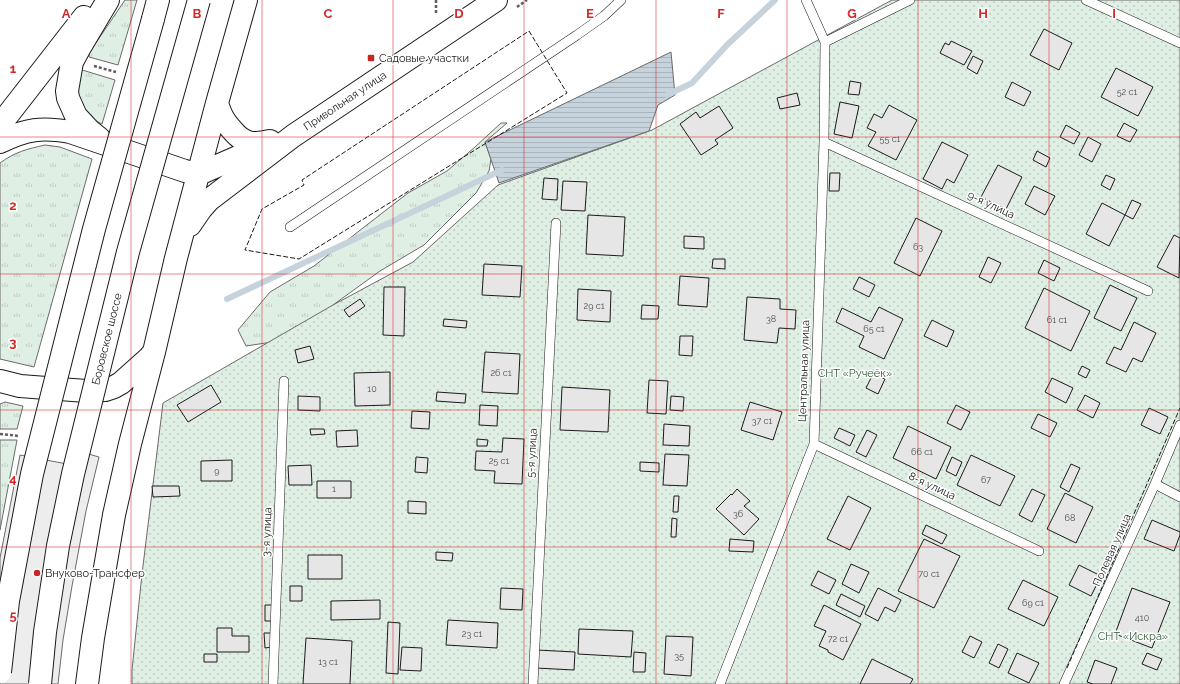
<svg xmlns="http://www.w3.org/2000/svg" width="1180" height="684" viewBox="0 0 1180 684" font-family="Raleway,sans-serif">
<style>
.grass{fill:url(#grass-tufts);stroke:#6a6a6a}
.park{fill:url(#park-dots);stroke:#6a6a6a}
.parking{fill:#ededed;stroke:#6a6a6a}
.water{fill:url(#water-rules);stroke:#6a6a6a}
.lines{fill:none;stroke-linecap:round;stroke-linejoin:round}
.stream{stroke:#c6d2dc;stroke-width:6}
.building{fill:#e6e6e6;stroke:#1a1a1a}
.lane-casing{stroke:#1a1a1a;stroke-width:10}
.secondary-casing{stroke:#1a1a1a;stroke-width:24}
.primary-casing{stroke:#1a1a1a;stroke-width:24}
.path{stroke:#5f5f5f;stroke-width:2.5;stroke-dasharray:3 2;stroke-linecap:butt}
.lane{stroke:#fff;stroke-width:9}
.secondary{stroke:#fff;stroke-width:22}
.primary{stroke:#fff;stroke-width:22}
.primary-bridge-casing{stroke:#1a1a1a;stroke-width:24;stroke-linecap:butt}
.primary-bridge{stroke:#fff;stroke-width:22}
.fence{stroke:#1a1a1a;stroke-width:1;stroke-dasharray:5 2;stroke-linecap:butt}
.grid{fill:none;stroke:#d62828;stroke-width:1;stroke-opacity:0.55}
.poi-dot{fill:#c62828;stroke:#fff;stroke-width:1.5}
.labels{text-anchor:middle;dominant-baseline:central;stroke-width:3;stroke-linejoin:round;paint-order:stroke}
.number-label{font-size:9px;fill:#4d4d4d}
.poi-label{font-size:11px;fill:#1a1a1a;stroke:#fff;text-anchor:start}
.street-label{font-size:11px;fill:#1a1a1a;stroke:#fff}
.park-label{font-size:11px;fill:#2b5a34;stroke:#fff}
.grid-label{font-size:13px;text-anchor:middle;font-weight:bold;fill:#d62828;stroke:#fff;stroke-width:3;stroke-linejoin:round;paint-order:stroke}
</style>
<defs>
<pattern id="grass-tufts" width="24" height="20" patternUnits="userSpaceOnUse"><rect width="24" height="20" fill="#e0efe3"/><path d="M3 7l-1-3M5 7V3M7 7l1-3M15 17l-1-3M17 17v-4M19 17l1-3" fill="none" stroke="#c0ccc2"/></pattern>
<pattern id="park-dots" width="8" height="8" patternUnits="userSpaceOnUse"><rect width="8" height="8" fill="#e0efe3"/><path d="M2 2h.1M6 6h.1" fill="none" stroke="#c0ccc2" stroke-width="1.8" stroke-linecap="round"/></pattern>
<pattern id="water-rules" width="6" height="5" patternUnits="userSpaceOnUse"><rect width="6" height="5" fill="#c6d2dc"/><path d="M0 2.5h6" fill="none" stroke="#aab4bc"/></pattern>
</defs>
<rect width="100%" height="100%" fill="#fff"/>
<!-- grass -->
<path class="grass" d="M 125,0 L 137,0 L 118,65 L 89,57 L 89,53 Z
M 79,69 L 115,80 L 102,124 L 92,119 L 78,106 L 75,84 Z
M 501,123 L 507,123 L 485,142 L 491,159 L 489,171 L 476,193 L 424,245 L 380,271 L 333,305 L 292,339 L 246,346 L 238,330 L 270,292 L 314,266 L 408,193 L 447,171 L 475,147 Z
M 45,145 L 60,147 L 92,159 L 34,367 L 0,359 L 0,163 C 15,152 27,149 45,145 Z
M 5,402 L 23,406 L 17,429 L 0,429 L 0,404 Z
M 0,440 L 17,440 L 0,530 Z"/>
<!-- park -->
<path class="park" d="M 892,0 L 1180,0 L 1180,684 L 132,684 L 132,670 L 142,574 L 163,403 L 333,305 L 413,262 L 498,185 L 652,130 Z"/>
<!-- parking -->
<path class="parking" d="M 71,449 L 99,457 L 86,511 L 72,586 L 63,640 L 58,684 L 0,684 L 0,558 L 20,455 L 67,464 Z"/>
<!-- water -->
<path class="water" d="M 671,52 L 675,95 L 658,105 L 649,131 L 499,183 L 485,142 Z"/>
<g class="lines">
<!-- stream -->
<path class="stream" d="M 667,95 L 692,83 L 727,45 L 775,0
M 227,299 L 502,170"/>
</g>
<!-- building -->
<path class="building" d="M 1044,29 L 1072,43 L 1059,70 L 1030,55 Z
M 951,41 L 972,51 L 964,65 L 940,53 L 945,43 L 949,45 Z
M 973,56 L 983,61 L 977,74 L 967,68 Z
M 1116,68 L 1153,87 L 1138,116 L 1101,97 Z
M 850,81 L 861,83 L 859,95 L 848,94 Z
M 1012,82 L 1031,92 L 1024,106 L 1005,97 Z
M 797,93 L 800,105 L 780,109 L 777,98 Z
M 840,102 L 859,106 L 852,138 L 834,134 Z
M 889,105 L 917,120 L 896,160 L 868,146 L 876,132 L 867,128 L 874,114 L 882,118 Z
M 719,106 L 733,128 L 715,140 L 718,144 L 701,155 L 680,124 L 696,112 L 700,118 Z
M 1124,123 L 1137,130 L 1130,142 L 1117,136 Z
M 1066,125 L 1080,133 L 1074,144 L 1060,137 Z
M 1088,137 L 1101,144 L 1092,162 L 1079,155 Z
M 942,142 L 968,155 L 954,183 L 947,179 L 942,189 L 923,179 Z
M 1037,151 L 1050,158 L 1046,167 L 1033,160 Z
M 998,165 L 1022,177 L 1006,209 L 981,197 Z
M 830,173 L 840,173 L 839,191 L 829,191 Z
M 1106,175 L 1115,179 L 1110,190 L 1101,185 Z
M 544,178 L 558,179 L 557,200 L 542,199 Z
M 563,181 L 587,182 L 585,211 L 561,210 Z
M 1034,186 L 1055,196 L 1045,215 L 1025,204 Z
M 1132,200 L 1141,204 L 1133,219 L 1125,215 Z
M 1102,203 L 1125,215 L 1109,246 L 1086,234 Z
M 588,215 L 625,217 L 623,256 L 586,254 Z
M 916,218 L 942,231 L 920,276 L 894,263 Z
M 1174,235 L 1180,238 L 1179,278 L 1157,267 Z
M 684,236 L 704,237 L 704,249 L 684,248 Z
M 988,257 L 1001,263 L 991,283 L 979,277 Z
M 713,259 L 725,259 L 725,269 L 712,268 Z
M 1044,260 L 1060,268 L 1054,281 L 1038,273 Z
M 484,264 L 522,266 L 520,297 L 482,295 Z
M 680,276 L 709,278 L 707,307 L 678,305 Z
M 859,277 L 875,285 L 869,297 L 853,289 Z
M 1110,285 L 1137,298 L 1121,331 L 1094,318 Z
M 384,287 L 405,287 L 404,336 L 383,335 Z
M 1044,288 L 1090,311 L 1071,351 L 1025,328 Z
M 578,289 L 611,291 L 610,322 L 577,320 Z
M 747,297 L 780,299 L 780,309 L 796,310 L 795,329 L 779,328 L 777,343 L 744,340 Z
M 360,299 L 365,306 L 349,317 L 344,310 Z
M 642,305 L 659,306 L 658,319 L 641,319 Z
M 879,307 L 903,319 L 884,359 L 859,347 L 864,336 L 836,322 L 842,308 L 871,322 Z
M 444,319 L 467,321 L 466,328 L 443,326 Z
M 932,320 L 954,331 L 947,347 L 924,336 Z
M 1134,322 L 1156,333 L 1142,362 L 1133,358 L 1126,372 L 1106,363 L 1114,347 L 1121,350 Z
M 680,336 L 693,336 L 692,356 L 679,355 Z
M 310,346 L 314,359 L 298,363 L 295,350 Z
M 485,352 L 520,354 L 518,394 L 482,392 Z
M 1082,366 L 1090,370 L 1086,378 L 1078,374 Z
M 390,372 L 390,405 L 355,406 L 354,373 Z
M 873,374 L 885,379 L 878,394 L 866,388 Z
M 1052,378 L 1073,388 L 1066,403 L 1045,392 Z
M 649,380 L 668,381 L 666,414 L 647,413 Z
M 211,385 L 221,402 L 188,422 L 177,405 Z
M 562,387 L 610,390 L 608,432 L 560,430 Z
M 437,392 L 466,394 L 465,403 L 436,401 Z
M 1085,395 L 1100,403 L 1093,418 L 1077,410 Z
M 298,396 L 320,397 L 320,411 L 298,410 Z
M 671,396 L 684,397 L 683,411 L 670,410 Z
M 750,402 L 782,412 L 773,440 L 741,430 Z
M 480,405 L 498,406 L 497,426 L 479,425 Z
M 956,405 L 970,412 L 961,430 L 947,423 Z
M 1149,408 L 1168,417 L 1160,434 L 1141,425 Z
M 412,411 L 430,412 L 429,429 L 411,428 Z
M 1038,414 L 1057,423 L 1050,437 L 1031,428 Z
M 664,424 L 690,426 L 689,446 L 663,445 Z
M 908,426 L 951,447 L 936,479 L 893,458 Z
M 839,428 L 855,435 L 850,446 L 834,438 Z
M 310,429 L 324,429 L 325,434 L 311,435 Z
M 357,430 L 358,446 L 337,447 L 336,431 Z
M 867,430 L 877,435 L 866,457 L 856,452 Z
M 503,438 L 524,439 L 522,484 L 494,483 L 495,471 L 475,470 L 476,451 L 502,452 Z
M 477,439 L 488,440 L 487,446 L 477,446 Z
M 665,454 L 689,455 L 687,486 L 663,485 Z
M 971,455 L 1015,476 L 1000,506 L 957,485 Z
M 416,457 L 428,458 L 427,473 L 415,472 Z
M 952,457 L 962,462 L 956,476 L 946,471 Z
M 232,460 L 232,481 L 201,481 L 201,461 Z
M 640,462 L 659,463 L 659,472 L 640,471 Z
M 1071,464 L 1080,468 L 1069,492 L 1060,487 Z
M 311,465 L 312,485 L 289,485 L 288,466 Z
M 317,481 L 351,481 L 351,498 L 317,498 Z
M 152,486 L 179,486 L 180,496 L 153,497 Z
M 737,489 L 750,501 L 744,506 L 759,519 L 744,535 L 716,509 L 731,494 L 732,495 Z
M 1032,489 L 1045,495 L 1032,522 L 1019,515 Z
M 1065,493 L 1093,507 L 1076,543 L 1047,529 Z
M 674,496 L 679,496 L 678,512 L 673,512 Z
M 848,496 L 871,508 L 850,550 L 827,539 Z
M 408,501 L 426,502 L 426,514 L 408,513 Z
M 672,518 L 677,519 L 676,537 L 671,537 Z
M 1152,520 L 1180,532 L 1180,535 L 1174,551 L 1144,539 Z
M 926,525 L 947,535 L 942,544 L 922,534 Z
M 730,539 L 754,541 L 753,552 L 729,551 Z
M 924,539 L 960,556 L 934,608 L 898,591 Z
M 436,552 L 453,553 L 452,561 L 436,560 Z
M 308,555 L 342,555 L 342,579 L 308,579 Z
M 851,564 L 869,572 L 859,593 L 842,584 Z
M 1079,565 L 1101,576 L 1091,596 L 1069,585 Z
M 818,571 L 836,580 L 829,594 L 811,585 Z
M 1023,580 L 1058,597 L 1044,626 L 1008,609 Z
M 290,586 L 302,586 L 302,601 L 290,601 Z
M 501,588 L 523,589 L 522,610 L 500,609 Z
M 878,588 L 901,600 L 895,612 L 885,607 L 878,621 L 865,614 Z
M 1132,588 L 1170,602 L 1152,648 L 1115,634 Z
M 841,594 L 865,606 L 860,617 L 836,605 Z
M 380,600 L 380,619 L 331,620 L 331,601 Z
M 265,605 L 272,605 L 273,621 L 265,621 Z
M 824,605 L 861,624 L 843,660 L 828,652 L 828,650 L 819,646 L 826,631 L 814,626 Z
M 448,620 L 498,623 L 497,648 L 446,645 Z
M 388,622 L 400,623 L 398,674 L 386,673 Z
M 217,628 L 232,628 L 232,636 L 249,636 L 249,652 L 217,652 Z
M 579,629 L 633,631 L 631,657 L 578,654 Z
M 264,633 L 271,633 L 272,647 L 265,648 Z
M 666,636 L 693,637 L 691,676 L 664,674 Z
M 970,636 L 982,642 L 974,658 L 962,652 Z
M 306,638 L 352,641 L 350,684 L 303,684 Z
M 998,644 L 1008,649 L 999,668 L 989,663 Z
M 402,647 L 422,648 L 421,671 L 400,670 Z
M 537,650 L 575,652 L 574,670 L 536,668 Z
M 634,652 L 646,653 L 645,672 L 633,672 Z
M 1017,653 L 1039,663 L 1029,683 L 1008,673 Z
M 1147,653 L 1162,659 L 1157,670 L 1142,664 Z
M 204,654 L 217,654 L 217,662 L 204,662 Z
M 872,659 L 913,679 L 910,684 L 860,684 Z
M 1095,660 L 1117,668 L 1111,684 L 1093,684 L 1087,682 Z"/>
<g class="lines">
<!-- lane casing -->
<g class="lane-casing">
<path id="lane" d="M 1086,0 L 1180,43
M 825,42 L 910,0
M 824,142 L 1148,291
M 290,227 L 577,35 L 604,16 L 621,0
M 814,444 L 1039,551
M 1155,484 L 1180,497
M 273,684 L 284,381
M 533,684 L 556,223
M 720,684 L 814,444 L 824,142 L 825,42 L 806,0
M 1064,684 L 1155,484 L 1180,425"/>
</g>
<!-- secondary casing -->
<g class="secondary-casing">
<path id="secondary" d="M 217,103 C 221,116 224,121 233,131 C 244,144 253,145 270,141
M 0,125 L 84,17
M 99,138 L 89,130 L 76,116 L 68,98 L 67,91 L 72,62 L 80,47 L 108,0
M 0,142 C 26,129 42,127 70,132 L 185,171 L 199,174 L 240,156 L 273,144
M 190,225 L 201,209 L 209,200 L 293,136 L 496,0
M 0,381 L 20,386 L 86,391 L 105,390 L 114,387 L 121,383 L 149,358 L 153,353
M 87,684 L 93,638 L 114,515 L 130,444 L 154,352 L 176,258 L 217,103 L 246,0"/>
</g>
<!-- primary casing -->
<g class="primary-casing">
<path id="primary" d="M 153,19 L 158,0"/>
</g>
<!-- path -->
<path class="path" d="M 436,0 L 436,13
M 517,7 L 527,0
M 94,66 L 116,72
M 0,434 L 19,436"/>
<!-- lane -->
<use href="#lane" class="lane"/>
<!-- secondary -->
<use href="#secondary" class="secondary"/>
<!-- primary -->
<use href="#primary" class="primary"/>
<!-- primary-bridge casing -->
<g class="primary-bridge-casing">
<path id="primary-bridge" d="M 0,672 L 8,601 L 32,474 L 94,229 L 153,19
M 40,684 L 45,632 L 58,546 L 73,474 L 128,252 L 199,0"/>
</g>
<!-- primary-bridge -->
<use href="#primary-bridge" class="primary-bridge"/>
<!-- fence -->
<path class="fence" d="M 529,31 L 567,93 L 299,259 L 245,250 L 262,209 L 304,185 L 302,180 Z
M 1067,668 L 1180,408"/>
</g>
<!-- grid -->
<path class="grid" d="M 131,0 L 131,684M 262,0 L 262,684M 393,0 L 393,684M 524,0 L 524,684M 656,0 L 656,684M 787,0 L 787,684M 918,0 L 918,684M 1049,0 L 1049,684M 0,137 L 1180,137M 0,274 L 1180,274M 0,410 L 1180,410M 0,547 L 1180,547"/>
<!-- markers -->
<g class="poi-dot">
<rect x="367" y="54" width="8" height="8" rx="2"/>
<circle cx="37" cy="573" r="4"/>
</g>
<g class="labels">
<!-- number labels -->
<g class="number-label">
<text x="1127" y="92">52 с1</text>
<text x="890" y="139">55 с1</text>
<text x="918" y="247">63</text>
<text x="594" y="306">29 с1</text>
<text x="771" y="319">38</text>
<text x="1057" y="320">61 с1</text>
<text x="874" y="329">65 с1</text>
<text x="501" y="373">26 с1</text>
<text x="372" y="389">10</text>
<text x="762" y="421">37 с1</text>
<text x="922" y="452">66 с1</text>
<text x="499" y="461">25 с1</text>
<text x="217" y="471">9</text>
<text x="986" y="480">67</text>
<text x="334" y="489">1</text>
<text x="738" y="514">36</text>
<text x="1070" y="518">68</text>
<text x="929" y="574">70 с1</text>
<text x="1033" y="603">69 с1</text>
<text x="1142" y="618">410</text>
<text x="472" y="634">23 с1</text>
<text x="838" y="639">72 с1</text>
<text x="679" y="656">35</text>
<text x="328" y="662">13 с1</text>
</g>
<!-- poi labels -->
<g class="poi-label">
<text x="379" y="58">Садовые участки</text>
<text x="45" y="573">Внуково-Трансфер</text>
</g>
<!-- street labels -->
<g class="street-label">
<text transform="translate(345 101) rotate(-34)">Привольная улица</text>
<text transform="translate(991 205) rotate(25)">9-я улица</text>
<text transform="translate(107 339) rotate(-76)">Боровское шоссе</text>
<text transform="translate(804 371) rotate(-88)">Центральная улица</text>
<text transform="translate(532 453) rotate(-87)">5-я улица</text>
<text transform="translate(932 486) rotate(25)">8-я улица</text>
<text transform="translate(267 532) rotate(-88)">3-я улица</text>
<text transform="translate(1112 550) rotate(-66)">Полевая улица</text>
</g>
<!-- park labels -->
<g class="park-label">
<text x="855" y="373">СНТ «Ручеёк»</text>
<text x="1133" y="636">СНТ «Искра»</text>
</g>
</g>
<g class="grid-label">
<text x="66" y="18">A</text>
<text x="197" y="18">B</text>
<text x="328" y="18">C</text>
<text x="459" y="18">D</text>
<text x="590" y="18">E</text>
<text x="721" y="18">F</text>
<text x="852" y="18">G</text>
<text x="983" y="18">H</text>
<text x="1114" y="18">I</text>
<text x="13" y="73">1</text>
<text x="13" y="210">2</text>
<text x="13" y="347">3</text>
<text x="13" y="483">4</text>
<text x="13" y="620">5</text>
</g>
</svg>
